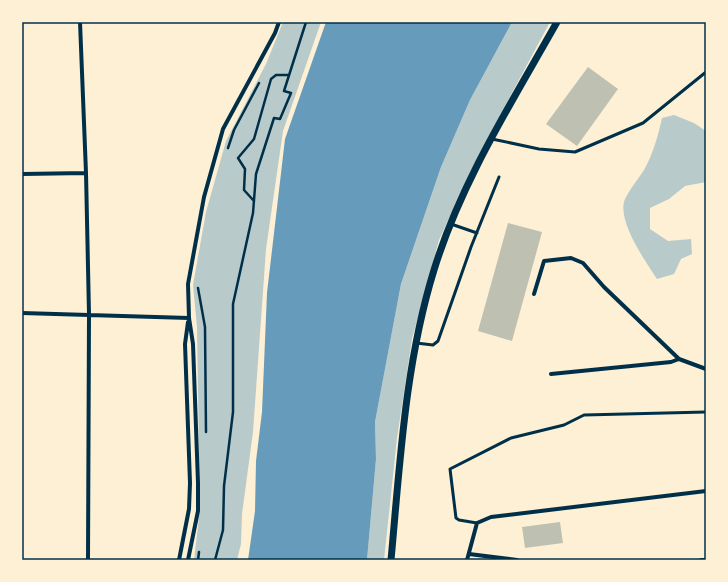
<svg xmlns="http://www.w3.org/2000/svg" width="728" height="582" viewBox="0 0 728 582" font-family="'Work Sans',sans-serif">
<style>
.green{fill:#b9caca}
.water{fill:#669bbc}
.building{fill:#bec0b2}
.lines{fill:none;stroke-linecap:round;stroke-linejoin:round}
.path{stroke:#003049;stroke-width:2.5}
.service{stroke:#003049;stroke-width:3}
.minor{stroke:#003049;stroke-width:4}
.tertiary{stroke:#003049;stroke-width:7}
.neatline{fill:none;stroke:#003049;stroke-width:1.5}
</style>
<rect width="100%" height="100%" fill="#fdf0d5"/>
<!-- green -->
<path class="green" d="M 283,22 L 321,22 L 283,131 L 266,249 L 253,432 L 242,514 L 241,544 L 237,560 L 194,560 L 200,509 L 197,327 L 193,285 L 206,212 L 226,141 L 266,64 Z
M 512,22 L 550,22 L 476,160 L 439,240 L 412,339 L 397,438 L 384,560 L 367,560 L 376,459 L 375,422 L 401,284 L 441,167 L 470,100 Z
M 674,115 L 694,123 L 706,131 L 706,182 L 685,186 L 669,199 L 650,208 L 650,229 L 668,241 L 691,239 L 692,254 L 681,259 L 674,274 L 657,279 C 646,262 616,220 625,199 C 630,189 638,179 644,170 C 653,154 658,136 662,118 Z"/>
<!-- water -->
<path class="water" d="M 326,22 L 512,22 L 470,100 L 441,167 L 401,284 L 375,422 L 376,459 L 367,560 L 248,560 L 255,511 L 256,461 L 262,412 L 267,293 L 285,139 Z"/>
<!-- building -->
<path class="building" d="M 588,67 L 618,89 L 577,146 L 546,124 Z
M 508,223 L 542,232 L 512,341 L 478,331 Z
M 560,522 L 563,543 L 525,548 L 522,527 Z"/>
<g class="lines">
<!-- path -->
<path class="path" d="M 228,148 L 234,130 L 259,83
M 254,201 L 244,190 L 245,169 L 238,158 L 254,139 L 271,79 L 276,75 L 289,75
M 198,288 L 205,327 L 206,432
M 198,560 L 199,552
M 215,560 L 223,530 L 224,486 L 233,412 L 233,304 L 253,213 L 256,174 L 274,118 L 280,119 L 291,93 L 284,91 L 306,22"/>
<!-- service -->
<path class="service" d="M 492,139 L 539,149 L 575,152 L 643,123 L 706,72
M 451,224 L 477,233
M 416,343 L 433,345 L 438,341 L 471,247 L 499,177
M 477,523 L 459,520 L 456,518 L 450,469 L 511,438 L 564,425 L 584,415 L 706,412"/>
<!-- minor -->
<path class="minor" d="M 80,22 L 86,173 L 89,314 L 88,560
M 22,174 L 86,173
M 534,294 L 544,261 L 571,258 L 583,263 L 604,287 L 679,359 L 706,369
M 22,313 L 189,318
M 551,374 L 671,362 L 679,359
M 469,554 L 517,560
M 179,560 L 189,509 L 190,483 L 185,344 L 188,322
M 188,560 L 198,511 L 198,483 L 193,344 L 189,318 L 188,284 L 204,197 L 223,129 L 275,33 L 279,22
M 467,560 L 477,523 L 491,517 L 706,491
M 701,560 L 706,560"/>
<!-- tertiary -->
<path class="tertiary" d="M 391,560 C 400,463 405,364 434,270 C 461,182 512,102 557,22"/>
</g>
<!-- border -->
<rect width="728" height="582" fill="none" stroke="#fdf0d5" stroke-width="46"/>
<rect x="23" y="23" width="682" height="536" class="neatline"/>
</svg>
